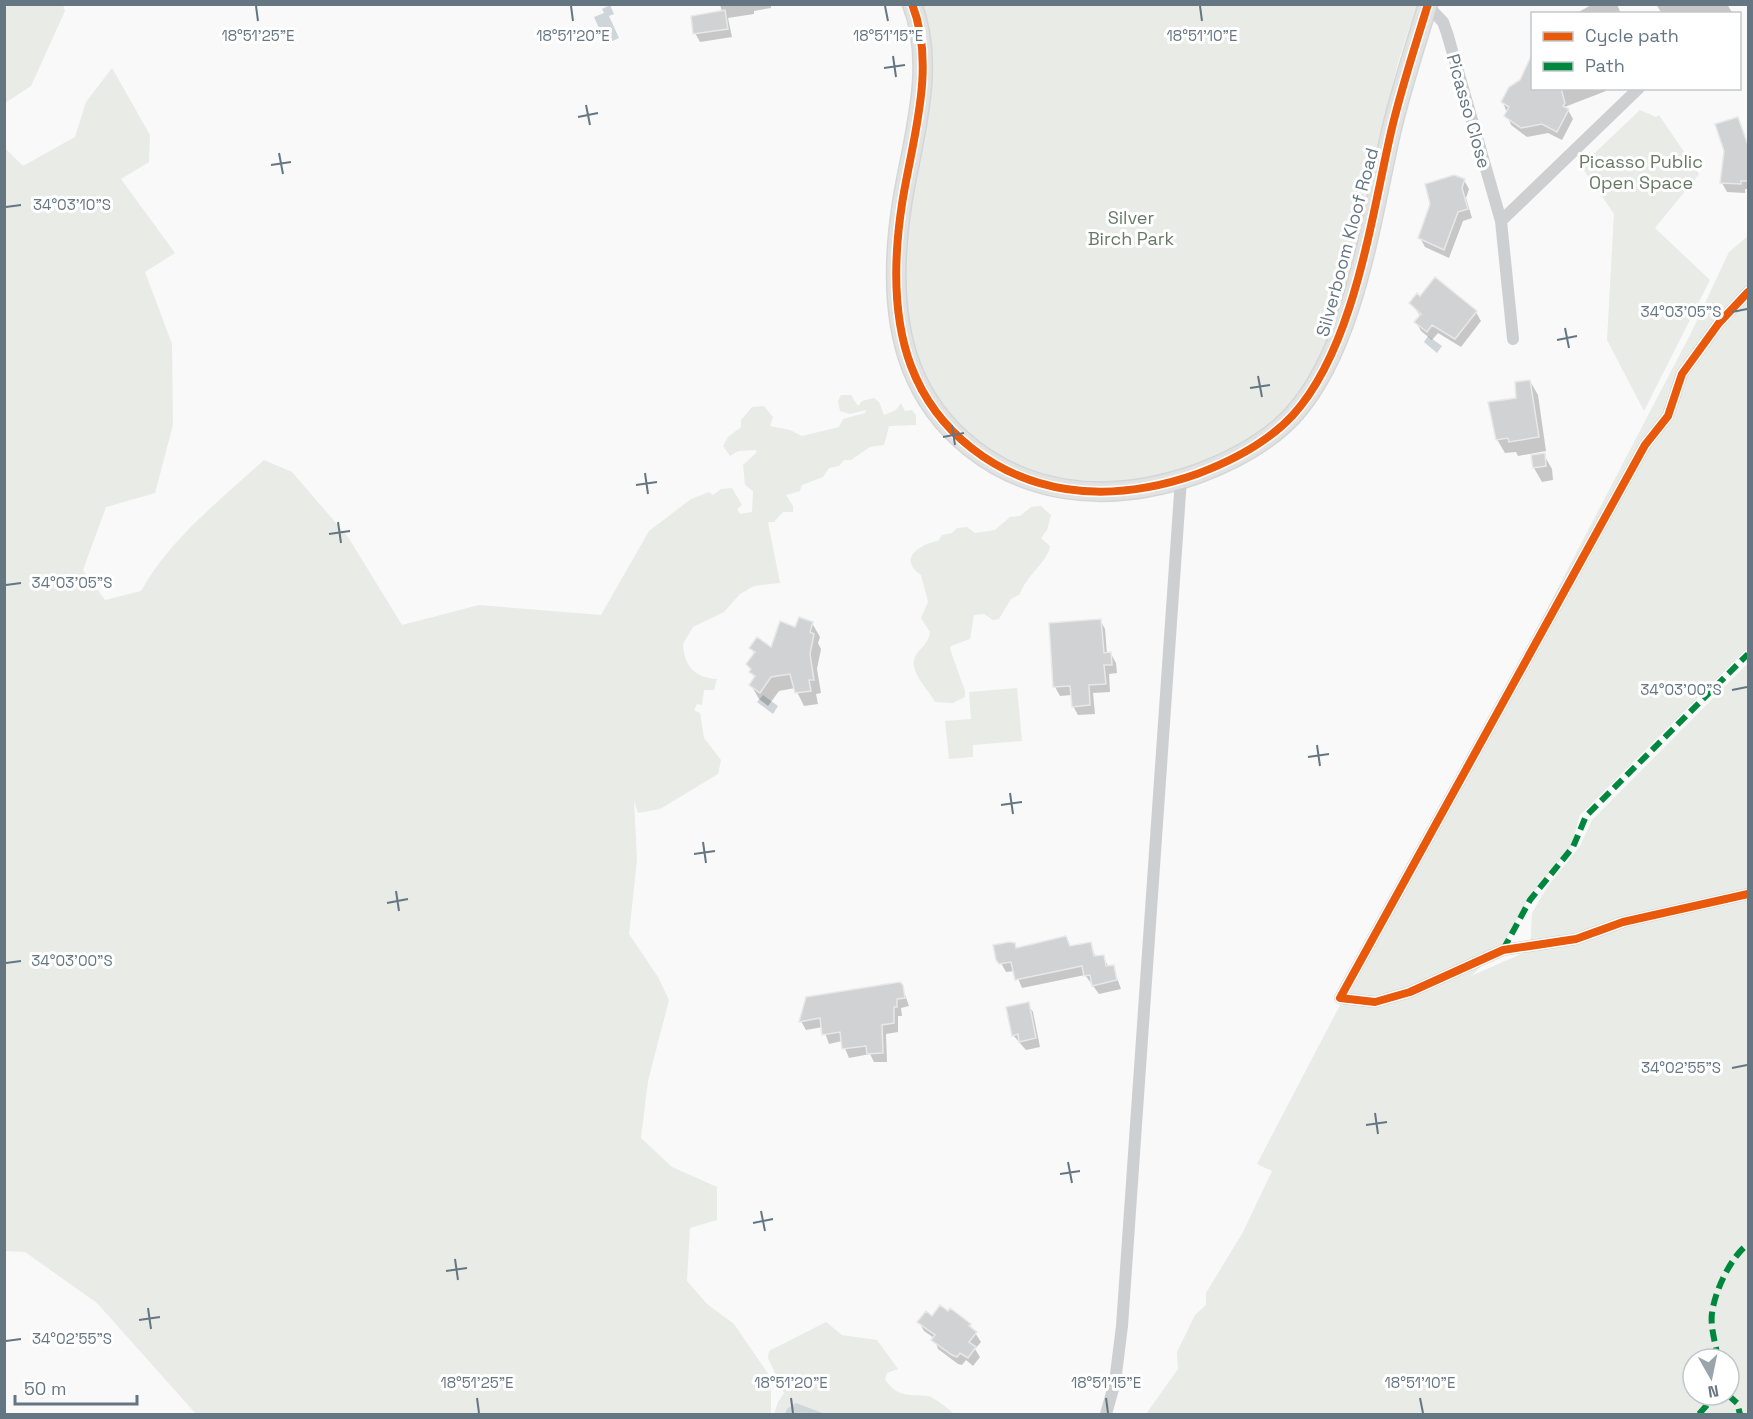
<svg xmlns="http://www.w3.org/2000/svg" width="1753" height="1419" viewBox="0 0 1753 1419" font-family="'Space Grotesk',sans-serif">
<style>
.green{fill:#e8ebe6;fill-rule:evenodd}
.water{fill:#ced6d9}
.shadow{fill:#0003}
.building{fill:#d0d2d3;stroke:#e8e8e8;stroke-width:1.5}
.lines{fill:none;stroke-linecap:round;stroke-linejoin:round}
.secondary-casing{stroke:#d5d6d7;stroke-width:21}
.street{stroke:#cecfd0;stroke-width:12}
.secondary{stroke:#e1e2e2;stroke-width:18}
.quiet{stroke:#00873e;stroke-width:6;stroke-dasharray:12 6;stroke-linecap:butt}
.cycleway-casing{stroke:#fff;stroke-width:11}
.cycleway{stroke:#e8590c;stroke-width:8}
.ticks{fill:none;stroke:#657683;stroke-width:2}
.labels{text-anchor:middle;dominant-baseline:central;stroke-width:6;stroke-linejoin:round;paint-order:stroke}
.street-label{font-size:18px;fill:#657683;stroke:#fff}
.park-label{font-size:18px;fill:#687a64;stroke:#fff}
.ticks-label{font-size:15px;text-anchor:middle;fill:#657683;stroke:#fff;stroke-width:6;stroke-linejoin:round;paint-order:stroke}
</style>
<rect width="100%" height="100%" fill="#f9f9f9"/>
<!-- green -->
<path class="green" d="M 5,4 L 63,5 L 65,11 L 31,86 L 5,103 Z
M 921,5 L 1417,5 C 1408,32 1398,60 1392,87 C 1371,177 1354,325 1297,393 L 1297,398 C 1245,453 1173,487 1096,483 C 984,479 917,409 906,299 C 901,257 908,214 910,172 C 914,116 917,60 921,5 Z
M 112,68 L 150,135 L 149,162 L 121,179 L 175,253 L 145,272 L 172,344 L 173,425 L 155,493 L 106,507 L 83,570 L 105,600 L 141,591 C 170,539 220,500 264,460 L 292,472 L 348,537 L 402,625 L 479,605 L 601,615 L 649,531 L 691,499 L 709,492 L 713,495 L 721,489 L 732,488 L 742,505 L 737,509 L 740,514 L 752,512 L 753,491 L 745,485 L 743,465 L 757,452 L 755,450 L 738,451 L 730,456 L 723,446 L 728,437 L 741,427 L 741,420 L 752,407 L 764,406 L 773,417 L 770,426 L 790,430 L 802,436 L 839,427 L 843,419 L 865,413 L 866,410 L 850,414 L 840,411 L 838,401 L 841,395 L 851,395 L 858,406 L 862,401 L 874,398 L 879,402 L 884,415 L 896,410 L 901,403 L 905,411 L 912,410 L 916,415 L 916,425 L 889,426 L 884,445 L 870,447 L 851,460 L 844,460 L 839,466 L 829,468 L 823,477 L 802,485 L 800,491 L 786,495 L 793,506 L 793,512 L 783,512 L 774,522 L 768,522 L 780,583 L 754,586 L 740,594 L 724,612 L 693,627 L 683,644 C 684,666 695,678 717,679 L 714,690 L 704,690 L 702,705 L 697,704 L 694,710 L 700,713 L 704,738 L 721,760 L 718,774 L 660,809 L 638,813 L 634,801 L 637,860 L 629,934 L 658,977 L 669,1000 L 648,1081 L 641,1138 L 672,1167 L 717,1187 L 717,1220 L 690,1228 L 687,1281 L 707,1304 L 734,1324 L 771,1378 L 771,1414 L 196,1414 L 97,1303 L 25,1252 L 5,1251 L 5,148 L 23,166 L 75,137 L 86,102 Z
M 1640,110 L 1656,117 L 1659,115 L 1699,174 L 1655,228 L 1710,280 L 1644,411 L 1607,340 L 1614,214 L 1581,166 Z
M 1748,236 L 1748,648 L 1580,815 L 1571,847 L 1528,899 L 1503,946 L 1471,976 L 1530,950 L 1532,913 L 1548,886 L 1580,846 L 1592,820 L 1748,663 L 1748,1414 L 1146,1414 L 1178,1369 L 1177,1352 L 1195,1315 L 1206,1305 L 1206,1293 L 1243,1232 L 1272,1171 L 1257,1164 L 1690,335 L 1729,252 ZM 1693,1359 L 1729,1359 L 1729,1395 L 1693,1395 Z
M 1041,506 L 1051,515 L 1047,530 L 1041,538 L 1050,546 C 1049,560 1026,576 1020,594 L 1011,599 L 999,619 L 993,620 L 984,614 L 974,615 L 970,639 L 951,646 L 950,649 L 965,691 L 965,697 L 953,703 L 935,702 C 928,688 904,668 918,652 C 924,645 929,641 930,632 L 921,618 L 928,602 L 921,575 C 897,559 920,544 938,541 L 942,535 L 952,533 L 957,528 L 967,527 L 975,533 L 995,530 L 1010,517 L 1020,516 L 1031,507 Z
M 1017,688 L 1022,741 L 973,745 L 973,757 L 949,759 L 945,721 L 971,719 L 969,692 Z
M 826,1322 L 842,1335 L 877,1340 L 898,1369 L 887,1373 L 885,1380 C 899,1398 907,1394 927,1396 C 934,1397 949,1409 954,1414 L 774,1414 L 778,1402 L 784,1393 L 768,1358 L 769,1351 Z"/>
<!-- water -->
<path class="water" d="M 610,5 L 614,14 L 609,16 L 619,38 L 606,44 L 594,17 L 604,13 L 602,9 Z
M 1428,336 L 1442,346 L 1437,353 L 1424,342 Z
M 763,695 L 778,706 L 773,714 L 757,702 Z
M 796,1403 L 825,1414 L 785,1414 L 787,1409 Z"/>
<!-- shadow -->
<path class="shadow" d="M 720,4 L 771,4 L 771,8 L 754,11 L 754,14 L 728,18 L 732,37 L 700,42 L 695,33 L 722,12 Z
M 1593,4 L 1617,4 L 1621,14 L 1575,14 Z
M 1656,4 L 1727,4 L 1733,14 L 1662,14 Z
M 1532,88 L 1605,88 L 1606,91 L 1562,108 L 1568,110 L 1573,119 L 1562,140 L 1548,133 L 1527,137 L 1511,125 L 1503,102 Z
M 1737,119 L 1748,145 L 1748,189 L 1745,189 L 1745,193 L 1727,192 L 1722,183 Z
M 1464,180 L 1469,189 L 1466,198 L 1472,218 L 1463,221 L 1449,258 L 1425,247 L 1420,238 Z
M 1435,279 L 1476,312 L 1481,321 L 1461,347 L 1438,333 L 1432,340 L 1421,331 L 1416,322 L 1421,317 L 1411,303 L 1421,298 Z
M 1530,381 L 1538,395 L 1546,451 L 1518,456 L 1516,452 L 1505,453 L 1495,436 L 1490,403 L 1517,399 Z
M 1544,455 L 1552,469 L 1553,480 L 1542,482 L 1534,468 Z
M 1100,620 L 1105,629 L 1107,654 L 1111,654 L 1116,663 L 1117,673 L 1109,674 L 1110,692 L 1093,693 L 1095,714 L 1078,715 L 1073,706 L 1072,695 L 1060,696 L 1055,687 L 1050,624 Z
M 812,623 L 820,637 L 818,643 L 821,649 L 817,669 L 821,693 L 816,694 L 818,704 L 804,706 L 795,688 L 779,691 L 768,706 L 759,699 L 751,685 L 755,679 L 748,665 L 755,655 L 751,648 L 771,650 L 796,629 Z
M 1065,938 L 1071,948 L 1090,944 L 1096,957 L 1103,956 L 1109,968 L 1113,967 L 1121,989 L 1099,994 L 1085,975 L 1022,988 L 1015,971 L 1006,972 L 1001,963 L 1017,949 Z
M 902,986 L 909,1006 L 901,1008 L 902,1016 L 898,1016 L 898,1032 L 886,1034 L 887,1062 L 874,1062 L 870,1054 L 849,1058 L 842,1041 L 829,1044 L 823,1027 L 806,1030 L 801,1021 Z
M 1028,1004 L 1033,1012 L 1040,1047 L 1026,1050 L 1013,1035 Z
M 933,1318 L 970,1325 L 981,1342 L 975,1349 L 980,1357 L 973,1366 L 966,1360 L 962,1365 L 958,1364 L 938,1349 L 934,1338 L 924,1331 L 919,1322 Z"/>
<!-- building -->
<path class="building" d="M 725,10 L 728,29 L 693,34 L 691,16 Z
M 1533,52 L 1533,88 L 1561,88 L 1565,103 L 1563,106 L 1569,109 L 1557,132 L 1542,124 L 1521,128 L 1504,116 L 1509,107 L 1501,102 L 1509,87 L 1520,80 Z
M 1738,117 L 1749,148 L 1749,181 L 1741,181 L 1741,184 L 1720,183 L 1724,151 L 1715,124 Z
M 1454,175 L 1465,179 L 1462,188 L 1468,209 L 1458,212 L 1444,250 L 1418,238 L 1430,204 L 1425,184 Z
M 1435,277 L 1477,311 L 1455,339 L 1432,325 L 1427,332 L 1414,322 L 1421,314 L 1409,303 L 1417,293 L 1420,296 Z
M 1530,380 L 1539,437 L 1509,442 L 1508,438 L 1496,440 L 1488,402 L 1516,398 L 1515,382 Z
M 1545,453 L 1546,466 L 1533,468 L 1531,455 Z
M 799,617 L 813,622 L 810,632 L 814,634 L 810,654 L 814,680 L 809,680 L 811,691 L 795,693 L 790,674 L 771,677 L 760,693 L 749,685 L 755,676 L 749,672 L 751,669 L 746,664 L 755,652 L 749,648 L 757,637 L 771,647 L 780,621 L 795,627 Z
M 1101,619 L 1104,653 L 1111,652 L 1112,665 L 1104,665 L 1106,684 L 1089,685 L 1090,705 L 1072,707 L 1070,686 L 1053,687 L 1049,623 Z
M 1066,936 L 1070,946 L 1091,942 L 1094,956 L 1104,955 L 1106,966 L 1114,965 L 1117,980 L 1092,986 L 1090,975 L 1084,976 L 1082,966 L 1015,980 L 1011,962 L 999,964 L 996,960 L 993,945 L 1009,942 L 1015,943 L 1016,948 Z
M 900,982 L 903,985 L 905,998 L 897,999 L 897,1007 L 894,1007 L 894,1023 L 882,1025 L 883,1053 L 867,1054 L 866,1046 L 842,1049 L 840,1032 L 822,1035 L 820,1018 L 799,1022 L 806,997 Z
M 1029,1002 L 1036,1038 L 1019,1042 L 1018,1034 L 1012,1036 L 1006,1007 Z
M 940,1305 L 948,1311 L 950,1308 L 971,1324 L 969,1326 L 977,1332 L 969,1342 L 976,1347 L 968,1358 L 960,1353 L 957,1357 L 952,1355 L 931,1340 L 935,1335 L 917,1322 L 926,1311 L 932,1316 Z"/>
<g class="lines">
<!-- secondary casing -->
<g class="secondary-casing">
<path id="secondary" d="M 912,4 C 937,67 912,140 902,204 C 894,256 892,315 911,366 C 936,432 996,478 1066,489 C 1111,496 1154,489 1197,474 C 1232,461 1267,443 1293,415 C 1354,348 1371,219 1391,132 C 1401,89 1415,47 1428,4"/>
</g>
<!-- street -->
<path class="street" d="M 1427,5 L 1443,22 L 1447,33 L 1501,221 L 1513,339
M 1501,221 L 1639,88
M 1748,292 L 1719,323 L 1682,374 L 1668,416 L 1645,445 L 1340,998 L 1375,1002 L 1410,992 L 1503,950 L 1576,939 L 1623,922 L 1748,894
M 1106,1414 L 1115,1382 L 1122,1326 L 1181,479"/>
<!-- secondary -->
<use href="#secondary" class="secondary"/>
<!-- quiet -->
<path class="quiet" d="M 1503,950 L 1530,900 L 1573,847 L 1586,816 L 1748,654
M 1718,1359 C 1716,1345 1710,1327 1712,1313 C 1715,1290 1731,1257 1748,1244
M 1728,1395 L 1737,1403 L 1740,1414
M 1699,1414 L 1716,1395"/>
<!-- cycleway casing -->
<g class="cycleway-casing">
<path id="cycleway" d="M 912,4 C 937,67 912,140 902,204 C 894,256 892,315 911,366 C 936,432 996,478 1066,489 C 1111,496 1154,489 1197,474 C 1232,461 1267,443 1293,415 C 1354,348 1371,219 1391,132 C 1401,89 1415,47 1428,4
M 1748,292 L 1719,323 L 1682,374 L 1668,416 L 1645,445 L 1340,998 L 1375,1002 L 1410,992 L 1503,950 L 1576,939 L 1623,922 L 1748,894"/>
</g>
<!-- cycleway -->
<use href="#cycleway" class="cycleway"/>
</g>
<!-- ticks -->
<path class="ticks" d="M 256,6 L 258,21M 571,6 L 573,21M 885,6 L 888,21M 1200,6 L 1202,21M 893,56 L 896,77M 884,68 L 905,65M 586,105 L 590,125M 578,117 L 598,113M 279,153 L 283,174M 271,165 L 291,162M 6,207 L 21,205M 1732,312 L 1747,309M 1565,328 L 1569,348M 1557,340 L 1577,336M 1258,376 L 1262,397M 1250,388 L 1270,385M 952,425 L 955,445M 943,437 L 964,433M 645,473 L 648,494M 636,485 L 657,482M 338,522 L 341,543M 329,534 L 350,531M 6,585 L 21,583M 1732,690 L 1747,687M 1317,745 L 1320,766M 1308,757 L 1329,754M 1010,793 L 1013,814M 1001,805 L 1022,802M 703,842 L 706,863M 694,854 L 715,851M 396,891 L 399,911M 387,903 L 408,899M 6,963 L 21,961M 1732,1068 L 1747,1065M 1375,1113 L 1378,1134M 1366,1125 L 1387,1122M 1068,1162 L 1072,1183M 1060,1174 L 1080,1171M 761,1211 L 765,1231M 753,1223 L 773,1219M 455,1259 L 458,1280M 446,1271 L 467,1268M 148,1308 L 151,1329M 139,1320 L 160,1317M 6,1341 L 21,1339M 477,1398 L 479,1413M 791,1398 L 793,1413M 1106,1398 L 1108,1413M 1420,1398 L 1423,1413"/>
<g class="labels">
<!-- street labels -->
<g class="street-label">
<text transform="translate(1469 111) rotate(74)">Picasso Close</text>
<text transform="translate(1347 242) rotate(-75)">Silverboom Kloof Road</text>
</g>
<!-- park labels -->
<g class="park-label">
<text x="1641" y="161">Picasso Public<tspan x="1641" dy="21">Open Space</tspan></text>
<text x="1131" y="217">Silver<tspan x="1131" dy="21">Birch Park</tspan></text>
</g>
</g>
<g class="ticks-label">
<text x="258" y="41">18°51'25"E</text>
<text x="573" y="41">18°51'20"E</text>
<text x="888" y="41">18°51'15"E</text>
<text x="1202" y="41">18°51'10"E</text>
<text x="72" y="210">34°03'10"S</text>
<text x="1681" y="317">34°03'05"S</text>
<text x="72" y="588">34°03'05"S</text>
<text x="1681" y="695">34°03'00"S</text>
<text x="72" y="966">34°03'00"S</text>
<text x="1681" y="1073">34°02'55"S</text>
<text x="72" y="1344">34°02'55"S</text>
<text x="477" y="1388">18°51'25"E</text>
<text x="791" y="1388">18°51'20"E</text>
<text x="1106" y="1388">18°51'15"E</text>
<text x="1420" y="1388">18°51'10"E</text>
</g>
<!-- border -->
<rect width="1753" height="1419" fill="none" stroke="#657683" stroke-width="12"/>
<!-- legend -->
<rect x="1531" y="12" width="210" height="78" fill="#ffffff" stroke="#c1c8cd" stroke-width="1.5"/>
<rect x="1543" y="32" width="30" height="9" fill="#e8590c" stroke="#c1c8cd" stroke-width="1.5"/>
<text x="1585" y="42" font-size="18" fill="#657683">Cycle path</text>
<rect x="1543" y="62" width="30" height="9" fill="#00873e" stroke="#c1c8cd" stroke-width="1.5"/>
<text x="1585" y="72" font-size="18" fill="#657683">Path</text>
<!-- north arrow -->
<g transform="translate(1711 1377) rotate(171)"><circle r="28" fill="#ffffff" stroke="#c1c8cd" stroke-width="1.5"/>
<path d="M0-4.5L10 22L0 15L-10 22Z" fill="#99a4ac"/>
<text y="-9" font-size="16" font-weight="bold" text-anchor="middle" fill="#657683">N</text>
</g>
<!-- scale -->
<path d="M15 1395v9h122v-9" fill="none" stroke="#657683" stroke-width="3"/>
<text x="24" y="1395" font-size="18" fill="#657683" stroke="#ffffff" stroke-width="4.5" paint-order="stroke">50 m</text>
</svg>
